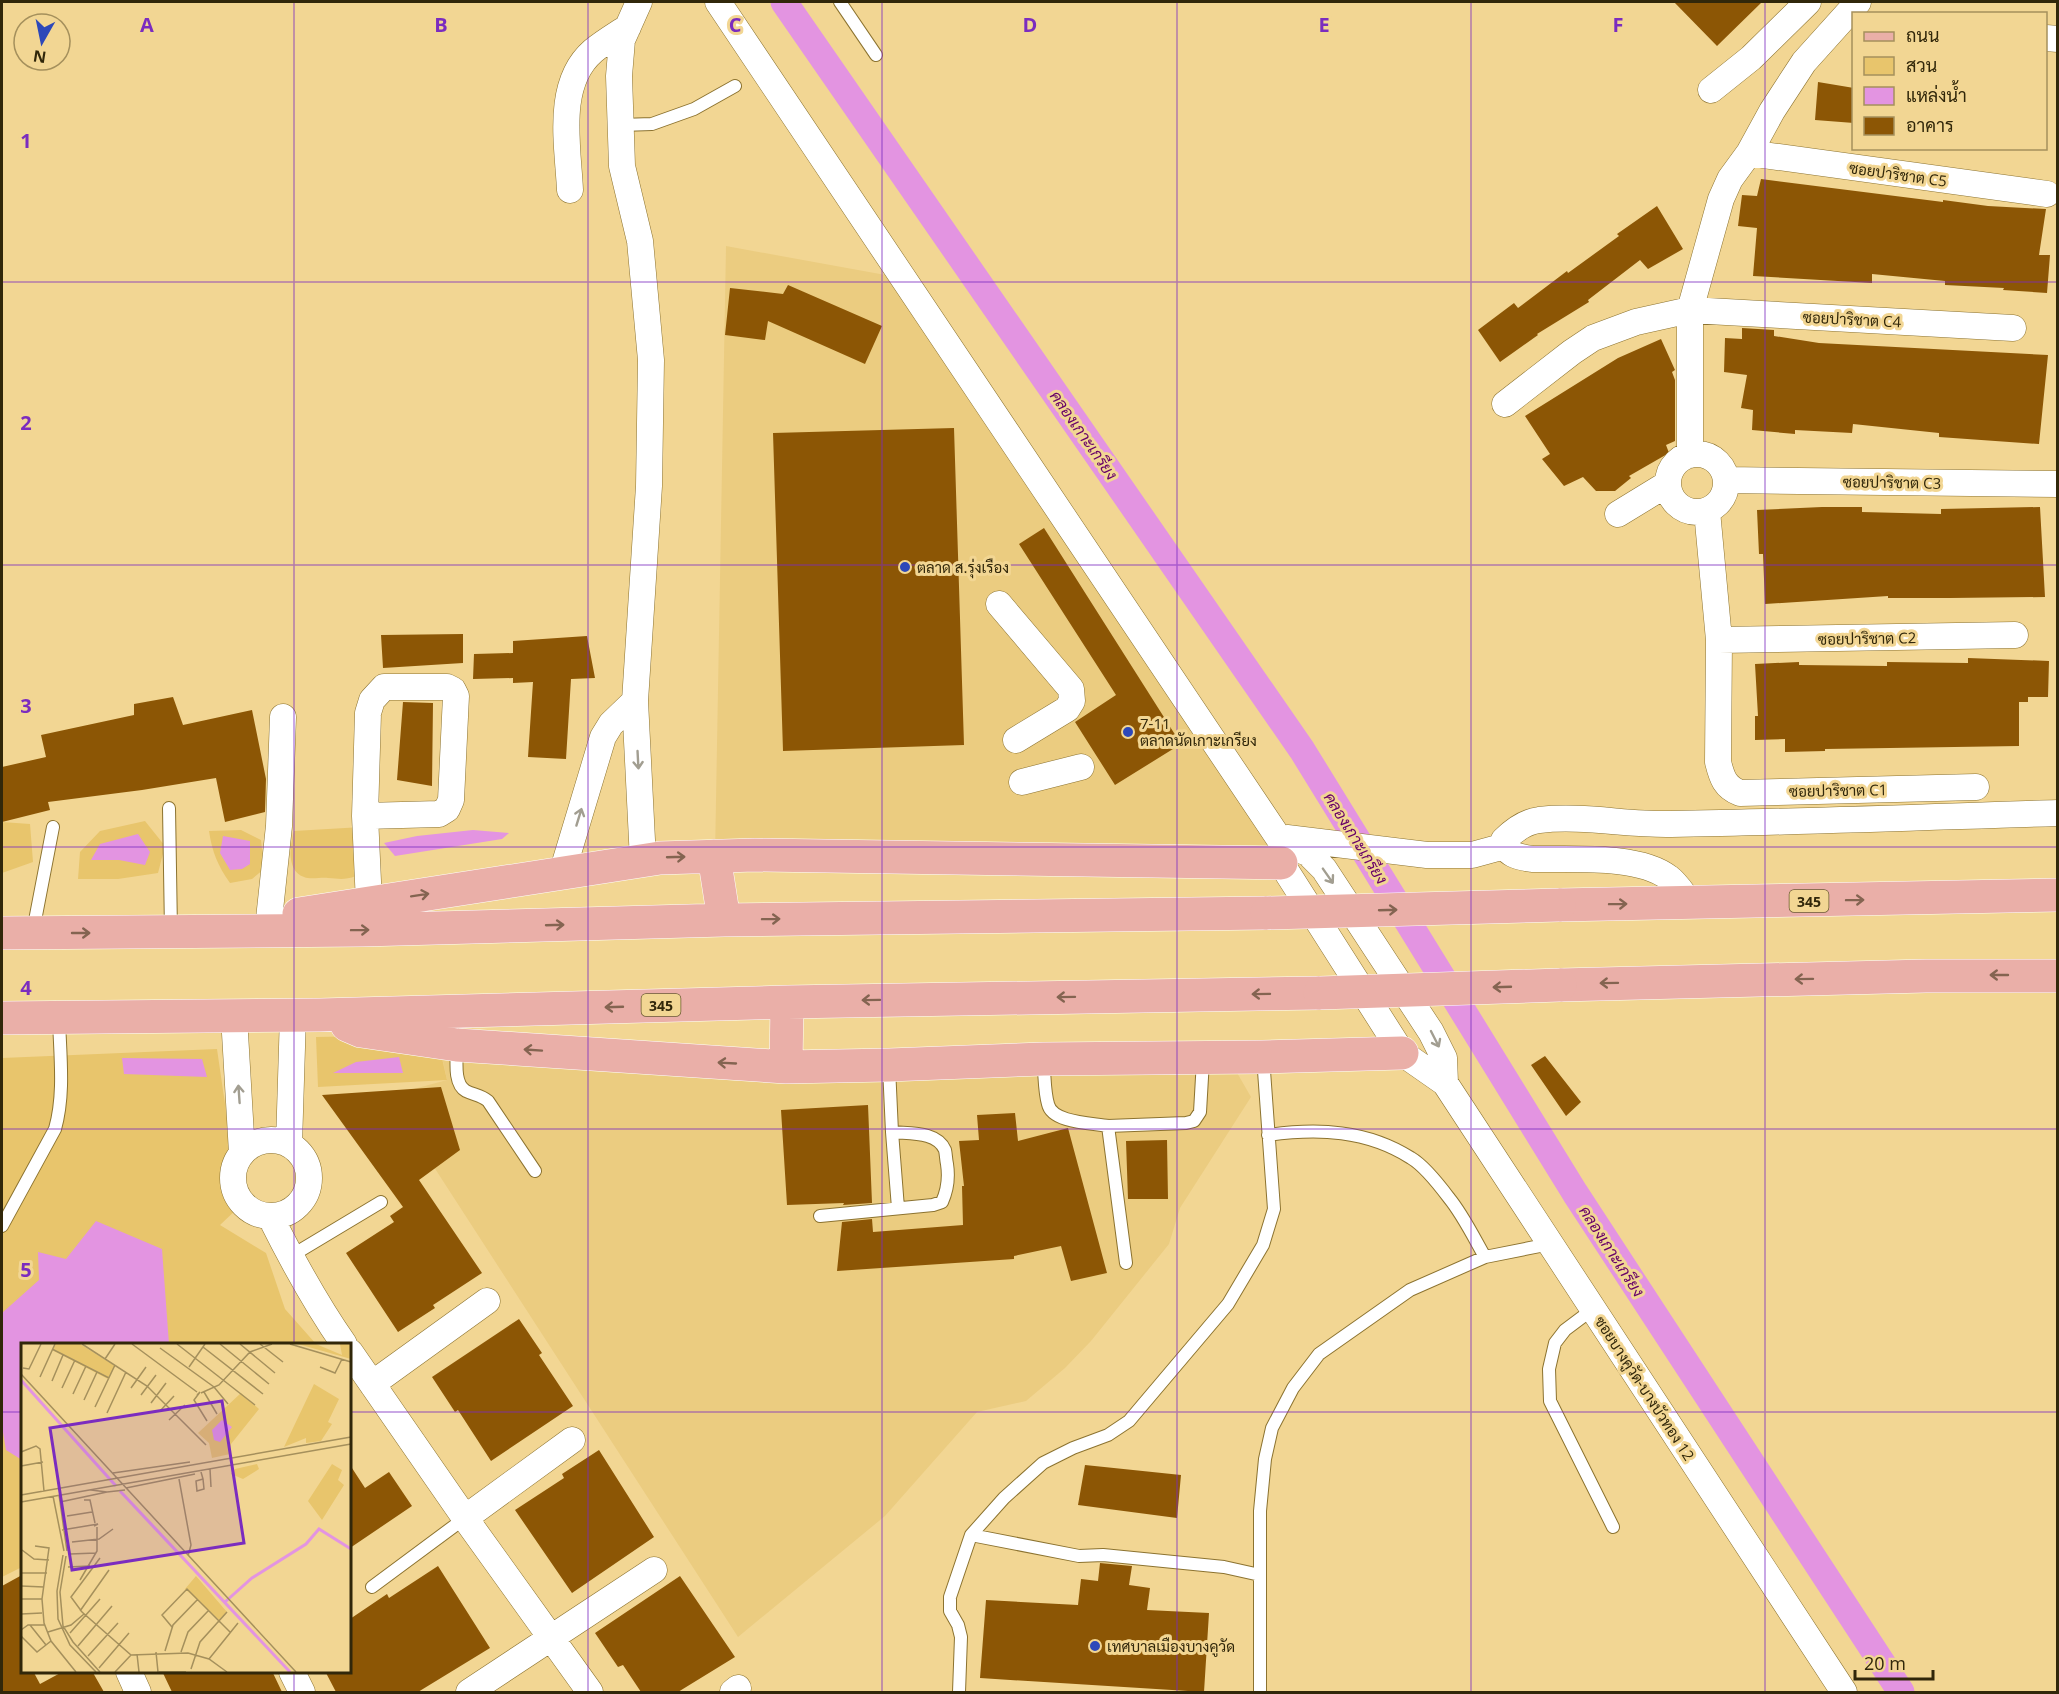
<svg xmlns="http://www.w3.org/2000/svg" width="2059" height="1694" viewBox="0 0 2059 1694" font-family="'Open Sans',Sarabun,sans-serif">
<style>
.built{fill:#ebcc80}
.green{fill:#e8c56c}
.water{fill:#e394e1}
.lines{fill:none;stroke-linecap:round;stroke-linejoin:round}
.canal{stroke:#e394e1;stroke-width:27}
.building{fill:#8c5605}
.service-casing{stroke:#8c7330;stroke-width:14}
.minor-casing{stroke:#8c7330;stroke-width:27}
.primary-casing{stroke:#fff;stroke-width:34}
.service{stroke:#fff;stroke-width:12}
.minor{stroke:#fff;stroke-width:26}
.primary{stroke:#eaafa8;stroke-width:33}
.primary-bridge-casing{stroke:#fff;stroke-width:34;stroke-linecap:butt}
.primary-bridge{stroke:#eaafa8;stroke-width:33}
.oneway{stroke:#a29e91}
.oneway2{stroke:#846451}
.grid{fill:none;stroke:#7b2cbf;stroke-width:1.5;stroke-opacity:0.55}
.poi-dot{fill:#2d48b9;stroke:#f2d693;stroke-width:2}
.labels{text-anchor:middle;dominant-baseline:central;stroke-width:6;stroke-linejoin:round;paint-order:stroke}
.shield{fill:#f2d693;stroke:#6b5c33;stroke-width:1.5}
.shield-label{font-size:14px;font-weight:bold;fill:#31270a}
.street-label{font-size:15px;fill:#31270a;stroke:#f2d693}
.poi-label{font-size:15px;fill:#31270a;stroke:#f2d693;text-anchor:start}
.water-label{font-size:16px;font-style:italic;fill:#670068;stroke:#f2d693}
.inset-river{fill:none;stroke:#e394e1;stroke-width:3}
.inset-road{fill:none;stroke:#a5905c;stroke-width:1.5}
.view{fill:#7b2cbf;fill-opacity:0.15;stroke:#7b2cbf;stroke-width:3}
.inset-edge{fill:none;stroke:#31270a;stroke-width:3}
.grid-label{font-size:20px;text-anchor:middle;font-weight:bold;fill:#7b2cbf;stroke:#f2d693;stroke-width:6;stroke-linejoin:round;paint-order:stroke}
</style>
<rect width="100%" height="100%" fill="#f2d693"/>
<!-- built -->
<path class="built" d="M 726,246 L 902,278 L 1281,863 L 715,856 Z
M 439,1043 L 832,1066 L 1228,1057 L 1251,1097 L 1180,1208 L 1169,1244 L 1091,1341 L 1065,1368 L 1026,1401 L 977,1412 L 885,1516 L 738,1637 L 388,1096 L 447,1080 Z"/>
<!-- green -->
<path class="green" d="M 145,821 L 165,846 L 158,873 L 118,879 L 78,879 L 80,852 L 100,831 Z
M 2,822 L 30,824 L 33,862 L 2,873 Z
M 362,827 L 356,876 C 345,880 340,879 328,878 C 321,877 311,880 304,877 C 286,871 290,845 294,831 Z
M 241,830 L 261,840 L 264,869 L 252,879 L 230,883 C 218,866 212,852 209,831 Z
M 367,1036 L 441,1054 L 447,1080 L 318,1087 L 316,1037 Z
M 217,1049 L 231,1145 L 224,1161 L 224,1177 L 229,1194 L 239,1207 L 220,1225 L 266,1253 L 285,1309 L 316,1344 L 22,1344 L 22,1567 L 2,1577 L 2,1058 Z"/>
<!-- water -->
<path class="water" d="M 473,830 L 509,833 L 502,839 L 395,856 L 384,843 L 417,836 Z
M 138,834 L 150,852 L 145,865 L 119,860 L 91,860 L 100,844 Z
M 223,836 L 250,841 L 250,864 L 242,869 L 230,870 L 220,853 Z
M 399,1057 L 403,1073 L 333,1073 L 356,1062 Z
M 122,1058 L 202,1059 L 207,1077 L 124,1074 Z
M 96,1221 L 162,1249 L 169,1344 L 22,1344 L 22,1460 L 6,1450 L 2,1426 L 2,1313 L 39,1280 L 38,1252 L 66,1259 Z"/>
<g class="lines">
<!-- canal -->
<path class="canal" d="M 784,2 L 1302,750 L 1575,1193 L 1901,1692"/>
</g>
<!-- building -->
<path class="building" d="M 1674,2 L 1762,2 L 1717,46 Z
M 1818,82 L 1854,88 L 1854,123 L 1815,120 Z
M 1761,179 L 1943,202 L 1943,200 L 1988,206 L 2046,209 L 2039,255 L 2050,255 L 2047,293 L 2003,290 L 2004,288 L 1945,285 L 1945,281 L 1872,274 L 1872,283 L 1753,276 L 1757,228 L 1738,226 L 1742,195 L 1757,196 Z
M 1657,206 L 1683,249 L 1648,269 L 1640,260 L 1588,300 L 1589,302 L 1537,334 L 1538,335 L 1500,362 L 1478,330 L 1514,303 L 1518,308 L 1567,271 L 1568,273 L 1619,236 L 1617,234 Z
M 788,285 L 882,326 L 865,364 L 768,321 L 765,340 L 725,335 L 730,288 L 783,294 Z
M 1742,328 L 1774,330 L 1774,336 L 1819,343 L 2048,355 L 2039,444 L 1939,437 L 1939,433 L 1853,424 L 1852,433 L 1795,430 L 1795,434 L 1752,430 L 1753,410 L 1741,408 L 1747,375 L 1724,372 L 1725,338 L 1742,339 Z
M 1661,339 L 1675,370 L 1672,372 L 1675,380 L 1675,441 L 1666,445 L 1669,453 L 1629,476 L 1631,478 L 1615,491 L 1596,491 L 1583,477 L 1564,486 L 1542,459 L 1550,454 L 1525,416 L 1618,358 Z
M 954,428 L 964,745 L 783,751 L 773,433 Z
M 1822,507 L 1862,507 L 1862,512 L 1941,514 L 1941,509 L 2040,507 L 2045,597 L 1950,598 L 1888,598 L 1888,596 L 1765,604 L 1763,554 L 1759,554 L 1757,510 Z
M 1044,528 L 1181,744 L 1115,785 L 1075,722 L 1116,695 L 1019,544 Z
M 463,634 L 463,663 L 383,668 L 381,635 Z
M 587,636 L 595,678 L 571,679 L 566,759 L 528,757 L 533,682 L 513,683 L 513,678 L 473,679 L 474,654 L 513,653 L 513,641 Z
M 1968,658 L 2049,661 L 2048,697 L 2028,697 L 2028,702 L 2019,702 L 2019,746 L 1825,749 L 1825,751 L 1785,752 L 1785,739 L 1755,740 L 1755,716 L 1758,716 L 1755,664 L 1799,662 L 1799,665 L 1887,666 L 1887,662 L 1968,663 Z
M 173,697 L 183,725 L 252,710 L 266,779 L 265,812 L 225,822 L 216,778 L 142,790 L 48,802 L 50,810 L 2,822 L 2,767 L 46,757 L 41,735 L 134,715 L 134,704 Z
M 403,702 L 433,703 L 432,786 L 397,780 Z
M 1545,1056 L 1581,1102 L 1566,1116 L 1531,1065 Z
M 441,1087 L 460,1150 L 419,1180 L 482,1273 L 433,1305 L 435,1308 L 398,1332 L 346,1253 L 394,1222 L 390,1216 L 403,1207 L 322,1095 Z
M 868,1105 L 872,1203 L 843,1205 L 844,1203 L 787,1205 L 781,1110 Z
M 1015,1113 L 1018,1141 L 1068,1128 L 1107,1273 L 1071,1281 L 1061,1246 L 1014,1256 L 1014,1259 L 837,1271 L 842,1222 L 872,1219 L 873,1232 L 963,1225 L 962,1186 L 964,1186 L 959,1141 L 979,1140 L 977,1115 Z
M 1167,1140 L 1168,1199 L 1128,1199 L 1126,1141 Z
M 519,1319 L 542,1353 L 539,1355 L 573,1406 L 491,1461 L 458,1410 L 455,1412 L 432,1377 Z
M 599,1450 L 654,1537 L 572,1593 L 515,1510 L 564,1478 L 562,1474 Z
M 350,1465 L 365,1488 L 389,1472 L 412,1506 L 350,1548 Z
M 1085,1465 L 1181,1475 L 1177,1518 L 1078,1505 Z
M 1100,1563 L 1132,1566 L 1129,1585 L 1150,1588 L 1147,1610 L 1209,1613 L 1204,1692 L 980,1678 L 986,1600 L 1078,1605 L 1081,1579 L 1098,1581 Z
M 438,1566 L 490,1648 L 418,1692 L 336,1692 L 325,1671 L 350,1671 L 350,1619 L 387,1594 L 389,1598 Z
M 22,1575 L 22,1671 L 33,1671 L 40,1684 L 64,1671 L 92,1671 L 104,1692 L 2,1692 L 2,1586 Z
M 680,1576 L 735,1657 L 678,1692 L 641,1692 L 623,1665 L 618,1667 L 595,1633 Z
M 162,1671 L 272,1671 L 282,1692 L 172,1692 Z"/>
<g class="lines">
<!-- service casing -->
<g class="service-casing">
<path id="service" d="M 840,2 L 876,55
M 621,125 L 652,124 L 694,109 L 735,86
M 169,808 L 171,931
M 33,931 L 53,827
M 457,1046 C 457,1059 453,1084 466,1091 C 474,1095 481,1095 488,1101 L 535,1171
M 1043,1060 C 1045,1074 1044,1090 1048,1104 C 1052,1123 1092,1123 1108,1126 L 1126,1263
M 1108,1126 L 1186,1123 L 1194,1121 L 1200,1112 L 1203,1060
M 892,1132 L 898,1208
M 1268,1135 C 1318,1128 1367,1130 1411,1158 C 1423,1165 1440,1186 1449,1198 C 1463,1215 1474,1238 1485,1257
M 820,1216 L 933,1205 L 942,1202 C 947,1191 949,1177 947,1164 C 946,1160 946,1154 945,1150 C 937,1131 909,1134 892,1132 L 889,1067
M 2,1226 L 55,1129 C 65,1094 60,1055 59,1019
M 291,1256 L 381,1202
M 1593,1309 L 1565,1330 L 1555,1343 L 1549,1369 L 1550,1401 L 1613,1527
M 1260,1575 L 1224,1567 L 1103,1555 L 1079,1556 L 971,1535 L 1004,1498 L 1043,1463 L 1073,1448 L 1108,1435 L 1129,1421 L 1228,1304 L 1263,1245 L 1274,1209 L 1263,1057
M 372,1587 L 465,1518
M 959,1692 L 961,1637 L 958,1625 L 950,1611 L 950,1597 L 971,1535
M 1260,1692 L 1260,1511 L 1265,1459 L 1272,1428 L 1293,1388 L 1319,1354 L 1410,1290 L 1485,1257 L 1550,1244"/>
</g>
<!-- minor casing -->
<g class="minor-casing">
<path id="minor" d="M 639,2 L 622,40 L 619,76 L 622,166 L 640,241 L 651,360 L 649,486 L 635,701 L 643,860
M 718,2 L 1282,843 L 1308,853 L 1324,869 L 1431,1032 L 1444,1058 L 1445,1083
M 2046,38 L 2058,39
M 1711,90 L 1751,58 L 1808,2
M 1749,153 L 2047,194
M 570,190 C 568,146 555,84 593,51 C 604,42 616,35 628,27
M 1505,404 L 1572,352 L 1593,338 L 1636,322 L 1690,310 L 2013,328
M1668 483a29 29 0 1 1 58 0a29 29 0 1 1-58 0Z
M 1690,455 L 1690,310 L 1721,199 L 1730,179 L 1749,153 L 1772,111 L 1804,62 L 1858,2
M 1726,480 L 2058,484
M 1707,511 L 1719,640 L 1718,762 C 1722,778 1725,787 1740,793 L 1976,787
M 1618,514 L 1667,484
M 999,604 L 1071,689 L 1072,701 L 1067,709 L 1016,740
M 1719,640 L 2015,635
M 1022,782 L 1081,767
M 365,816 L 439,814 L 447,809 L 451,800 L 456,696 L 453,690 L 447,687 L 384,687 L 372,700 L 368,713 L 365,816 L 369,903
M 1287,838 L 1427,855 L 1472,855 L 1505,846
M 1282,846 L 1281,863 L 1402,1053 L 1445,1083 L 1844,1692
M 562,873 L 603,737 L 611,724 L 635,701
M 1690,903 C 1683,894 1677,884 1669,878 C 1639,854 1569,860 1532,859 C 1519,857 1505,855 1504,840 C 1514,830 1525,822 1539,820 C 1583,815 1627,825 1671,824 C 1800,822 1929,817 2058,813
M 269,919 L 279,826 L 283,717
M 234,1016 L 242,1153
M233 1178a38 38 0 1 1 76 0a38 38 0 1 1-76 0Z
M 289,1144 L 293,1015
M 270,1216 C 292,1260 316,1304 344,1344
M 350,1352 L 465,1518 L 590,1692
M 372,1384 L 487,1301
M 465,1518 L 572,1440
M 129,1672 L 138,1692
M 292,1672 L 302,1692
M 469,1692 L 654,1570
M 733,1692 L 738,1688"/>
</g>
<!-- primary casing -->
<g class="primary-casing">
<path id="primary" d="M 714,856 L 724,920
M 1559,905 L 2058,895
M 299,914 L 660,858 L 755,855 L 1281,863
M 2,933 L 363,930 L 724,920 L 1267,913
M 1560,985 L 1926,976 L 2058,976
M 2,1018 L 320,1015 L 787,1002 L 1320,993
M 347,1025 L 361,1031 L 457,1045 L 786,1067 L 889,1065 L 1043,1059 L 1262,1057 L 1402,1053
M 786,1067 L 787,1002"/>
</g>
<!-- service -->
<use href="#service" class="service"/>
<!-- minor -->
<use href="#minor" class="minor"/>
<!-- primary -->
<use href="#primary" class="primary"/>
<!-- primary-bridge casing -->
<g class="primary-bridge-casing">
<path id="primary-bridge" d="M 1267,913 L 1559,905
M 1320,993 L 1560,985"/>
</g>
<!-- primary-bridge -->
<use href="#primary-bridge" class="primary-bridge"/>
</g>
<!-- one-way arrows -->
<defs><path id="oneway-shaft" d="M-6 0H5M1.5-3L5.5 0L1.5 3" fill="none" stroke-width="1.6" stroke-linecap="round" stroke-linejoin="round" transform="scale(1.5)"/></defs>
<g class="oneway">
<use href="#oneway-shaft" transform="translate(638 760) rotate(87)"/>
<use href="#oneway-shaft" transform="translate(579 817) rotate(-73)"/>
<use href="#oneway-shaft" transform="translate(1328 876) rotate(55)"/>
<use href="#oneway-shaft" transform="translate(1435 1039) rotate(63)"/>
<use href="#oneway-shaft" transform="translate(239 1094) rotate(-94)"/>
</g>
<g class="oneway2">
<use href="#oneway-shaft" transform="translate(676 857) rotate(-2)"/>
<use href="#oneway-shaft" transform="translate(420 895) rotate(-9)"/>
<use href="#oneway-shaft" transform="translate(1855 900) rotate(-1)"/>
<use href="#oneway-shaft" transform="translate(1618 904) rotate(-1)"/>
<use href="#oneway-shaft" transform="translate(1388 910) rotate(-2)"/>
<use href="#oneway-shaft" transform="translate(771 919) rotate(-1)"/>
<use href="#oneway-shaft" transform="translate(555 925) rotate(-2)"/>
<use href="#oneway-shaft" transform="translate(360 930) rotate(-1)"/>
<use href="#oneway-shaft" transform="translate(81 933)"/>
<use href="#oneway-shaft" transform="translate(1999 975) rotate(-180)"/>
<use href="#oneway-shaft" transform="translate(1804 979) rotate(179)"/>
<use href="#oneway-shaft" transform="translate(1609 983) rotate(179)"/>
<use href="#oneway-shaft" transform="translate(1502 987) rotate(178)"/>
<use href="#oneway-shaft" transform="translate(1261 994) rotate(179)"/>
<use href="#oneway-shaft" transform="translate(1066 997) rotate(179)"/>
<use href="#oneway-shaft" transform="translate(871 1000) rotate(179)"/>
<use href="#oneway-shaft" transform="translate(614 1007) rotate(178)"/>
<use href="#oneway-shaft" transform="translate(533 1050) rotate(-176)"/>
<use href="#oneway-shaft" transform="translate(727 1063) rotate(-177)"/>
</g>
<!-- grid -->
<path class="grid" d="M 294,2 L 294,1344M 588,2 L 588,1692M 882,2 L 882,1692M 1177,2 L 1177,1692M 1471,2 L 1471,1692M 1765,2 L 1765,1692M 2,282 L 2058,282M 2,565 L 2058,565M 2,847 L 2058,847M 2,1129 L 2058,1129M 2,1412 L 22,1412M 350,1412 L 2058,1412M 294,1672 L 294,1692"/>
<!-- markers -->
<g class="poi-dot">
<circle cx="905" cy="567" r="6"/>
<circle cx="1128" cy="732" r="6"/>
<circle cx="1095" cy="1646" r="6"/>
</g>
<g class="labels">
<!-- shield labels -->
<g class="shield">
<rect x="1789.5" y="890" width="39" height="22" rx="4.5"/>
<rect x="641.5" y="994" width="39" height="22" rx="4.5"/>
</g>
<g class="shield-label">
<text x="1809" y="901">345</text>
<text x="661" y="1005">345</text>
</g>
<!-- street labels -->
<g class="street-label">
<text transform="translate(1898 174) rotate(8)">ซอยปาริชาต C5</text>
<text transform="translate(1852 319) rotate(3)">ซอยปาริชาต C4</text>
<text transform="translate(1892 482) rotate(1)">ซอยปาริชาต C3</text>
<text transform="translate(1867 638) rotate(-1)">ซอยปาริชาต C2</text>
<text transform="translate(1838 790) rotate(-1)">ซอยปาริชาต C1</text>
<text transform="translate(1645 1388) rotate(57)">ซอยบางคูวัด-บางบัวทอง 12</text>
</g>
<!-- poi labels -->
<g class="poi-label">
<text x="917" y="567">ตลาด ส.รุ่งเรือง</text>
<text x="1140" y="723">7-11<tspan x="1140" dy="17">ตลาดนัดเกาะเกรียง</tspan></text>
<text x="1107" y="1646">เทศบาลเมืองบางคูวัด</text>
</g>
<!-- water labels -->
<g class="water-label">
<text transform="translate(1084 435) rotate(55)">คลองเกาะเกรียง</text>
<text transform="translate(1356 838) rotate(58)">คลองเกาะเกรียง</text>
<text transform="translate(1612 1251) rotate(57)">คลองเกาะเกรียง</text>
</g>
</g>
<!-- overview -->
<g transform="translate(21 1343)">
<rect width="330" height="330" fill="#f2d693"/>
<path d="M 34,1 L 59,1 L 94,23 L 87,36 L 31,7 ZM 277,1 L 295,1 L 321,12 L 319,1 L 330,1 L 330,16 ZM 293,41 L 318,56 L 307,79 L 311,81 L 300,98 L 285,100 L 285,95 L 263,104 ZM 220,50 L 238,66 L 210,101 L 209,111 L 191,115 L 188,100 L 177,90 ZM 236,121 L 238,126 L 222,136 L 210,131 L 214,126 ZM 311,121 L 321,127 L 317,137 L 323,142 L 301,177 L 287,158 ZM 175,233 L 206,269 L 198,277 L 164,246 Z" fill="#e8c56c"/>
<path d="M 201,77 L 211,84 L 199,99 L 193,97 L 191,87 Z" fill="#e394e1"/>
<path class="inset-river" d="M 0,37 L 95,143M 99,148 L 269,329M 204,259 L 231,235 L 285,201 L 298,186 L 330,206"/>
<path class="inset-road" d="M 61,1 L 126,43 L 185,102M 111,1 L 176,49M 156,1 L 234,62M 199,1 L 248,41M 219,1 L 254,30M 239,1 L 262,19M 269,1 L 330,19M 182,4 L 242,51M 139,5 L 193,44 L 207,61M 31,6 L 88,35M 84,16 L 94,1M 168,24 L 184,1M 299,24 L 314,30 L 321,16M 2,25 L 8,26 L 20,1M 0,31 L 275,329M 19,34 L 34,1M 31,38 L 42,12M 41,45 L 54,17M 110,45 L 125,24M 183,49 L 196,71M 180,50 L 198,42 L 229,9 L 251,1M 52,51 L 65,23M 120,52 L 135,32M 176,52 L 179,49 L 173,57 L 186,78M 63,57 L 76,29M 130,60 L 145,40M 74,64 L 94,22M 139,68 L 153,53M 86,70 L 105,29M 148,77 L 164,62M 0,109 L 15,103 L 19,106 L 23,148M 0,123 L 22,119M 189,126 L 190,144M 180,129 L 182,136 L 183,146 L 176,148 L 175,138 L 182,136M 92,130 L 169,119M 158,136 L 170,202 L 167,213M 105,145 L 174,131M 86,149 L 104,147M 0,152 L 330,94M 38,152 L 46,208M 32,153 L 43,208M 63,157 L 69,157 L 74,180M 0,159 L 330,101M 39,159 L 86,149 L 70,147M 46,173 L 71,169M 41,187 L 77,181 L 73,183M 51,199 L 78,196 L 92,186M 14,203 L 28,205 L 21,256 L 23,280 L 30,298 L 55,329M 1,207 L 13,216 L 28,217M 49,211 L 75,210M 42,212 L 36,248 L 37,276 L 49,302 L 75,329M 45,213 L 39,249 L 42,283 L 52,299 L 79,329M 79,215 L 50,254 L 61,269 L 110,312 L 167,310 L 188,316 L 206,329M 47,224 L 69,223M 0,230 L 26,230M 59,237 L 76,208 L 76,184M 0,243 L 23,244M 0,256 L 21,256M 59,268 L 88,227M 0,271 L 21,270M 9,282 L 25,302M 151,284 L 141,272 L 166,246 L 209,289M 0,287 L 7,282 L 24,282M 27,289 L 50,282 L 63,271M 49,290 L 79,256M 0,293 L 16,309 L 30,298M 57,303 L 91,263M 144,308 L 152,282 L 177,256M 135,309 L 137,329M 160,309 L 167,289 L 188,267M 116,311 L 118,329M 67,313 L 97,280M 188,316 L 217,280M 78,325 L 108,290M 170,326 L 179,299 L 206,269M 94,329 L 110,312M 138,329 L 165,329"/>
<path class="view" d="M 201,58 L 223,200 L 51,227 L 29,85 Z"/>
<rect width="330" height="330" class="inset-edge"/>
</g>
<g class="grid-label">
<text x="147" y="32">A</text>
<text x="441" y="32">B</text>
<text x="735" y="32">C</text>
<text x="1030" y="32">D</text>
<text x="1324" y="32">E</text>
<text x="1618" y="32">F</text>
<text x="26" y="148">1</text>
<text x="26" y="430">2</text>
<text x="26" y="713">3</text>
<text x="26" y="995">4</text>
<text x="26" y="1277">5</text>
</g>
<!-- border -->
<rect width="2059" height="1694" fill="none" stroke="#31270a" stroke-width="6"/>
<!-- legend -->
<rect x="1852" y="12" width="195" height="138" fill="#f2d693" stroke="#a5905c" stroke-width="1.5"/>
<rect x="1864" y="32" width="30" height="9" fill="#eaafa8" stroke="#a5905c" stroke-width="1.5"/>
<text x="1906" y="42" font-size="18" fill="#31270a">ถนน</text>
<rect x="1864" y="57" width="30" height="18" fill="#e8c56c" stroke="#a5905c" stroke-width="1.5"/>
<text x="1906" y="72" font-size="18" fill="#31270a">สวน</text>
<rect x="1864" y="87" width="30" height="18" fill="#e394e1" stroke="#a5905c" stroke-width="1.5"/>
<text x="1906" y="102" font-size="18" fill="#31270a">แหล่งน้ำ</text>
<rect x="1864" y="117" width="30" height="18" fill="#8c5605" stroke="#a5905c" stroke-width="1.5"/>
<text x="1906" y="132" font-size="18" fill="#31270a">อาคาร</text>
<!-- north arrow -->
<g transform="translate(42 42) rotate(189)"><circle r="28" fill="#f2d693" stroke="#a5905c" stroke-width="1.5"/>
<path d="M0-4.5L10 22L0 15L-10 22Z" fill="#2d48b9"/>
<text y="-9" font-size="16" font-weight="bold" text-anchor="middle" fill="#31270a">N</text>
</g>
<!-- scale -->
<path d="M1855 1670v9h78v-9" fill="none" stroke="#31270a" stroke-width="3"/>
<text x="1864" y="1670" font-size="18" fill="#31270a" stroke="#f2d693" stroke-width="4.5" paint-order="stroke">20 m</text>
</svg>
